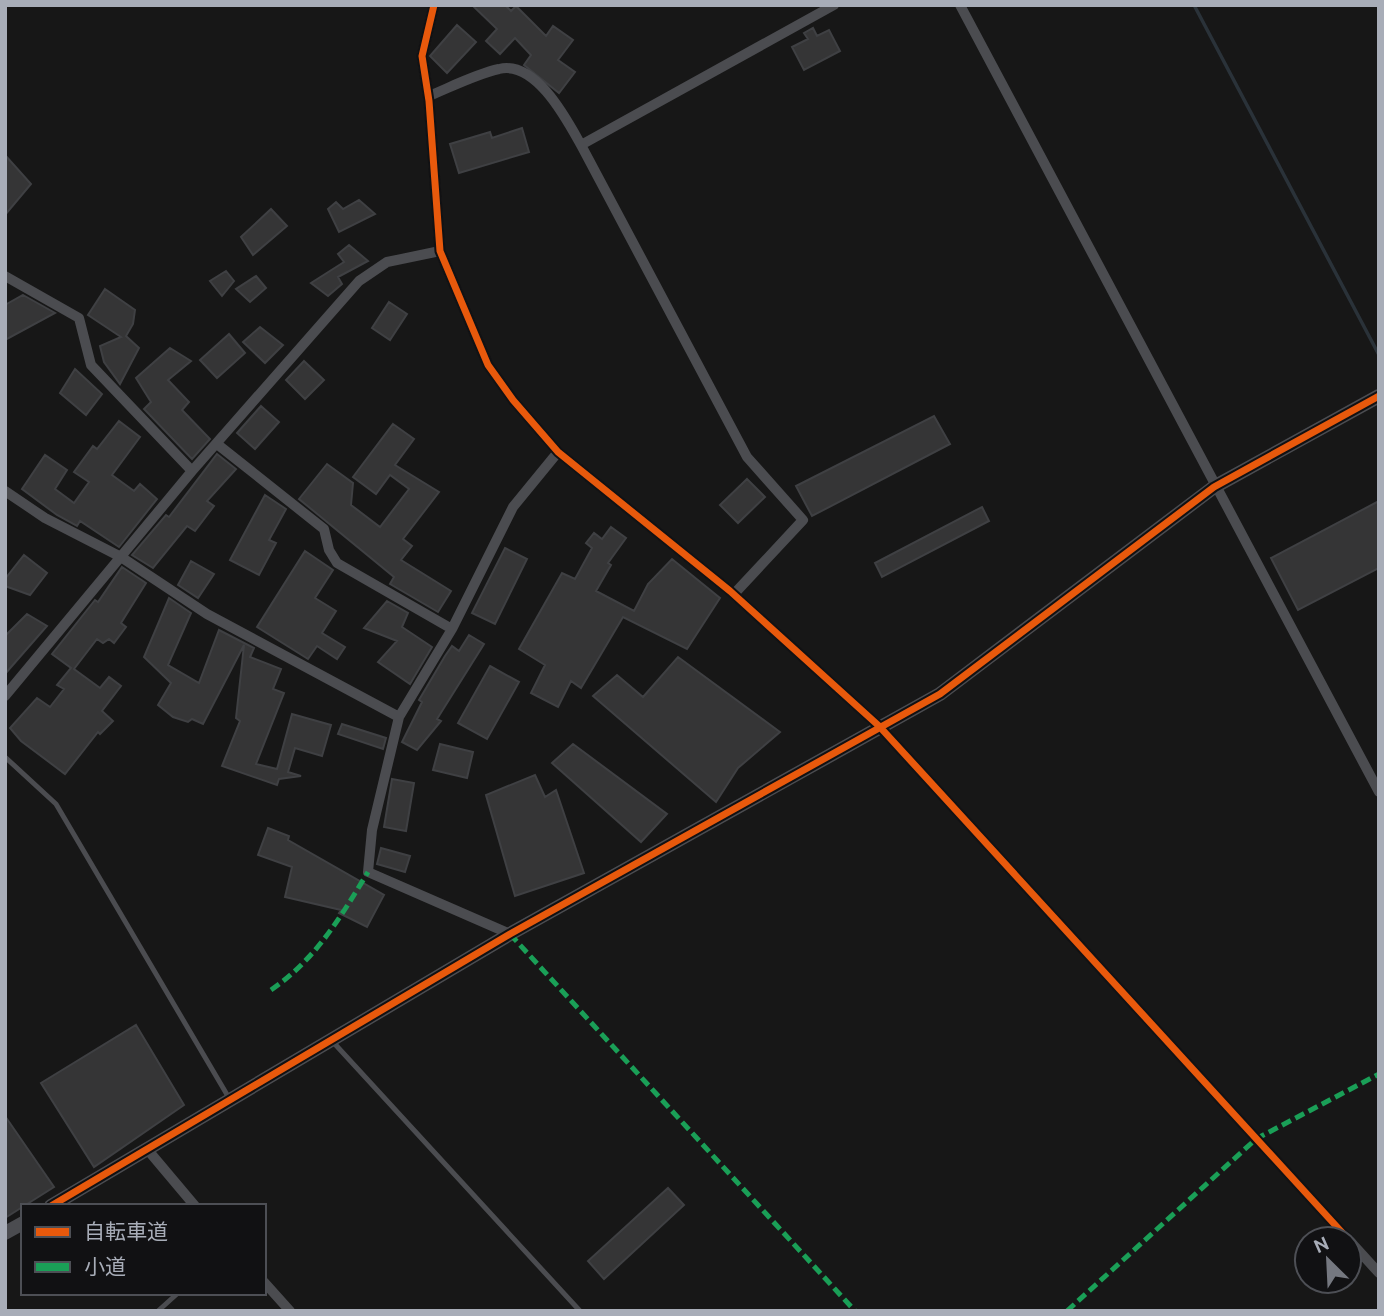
<svg xmlns="http://www.w3.org/2000/svg" width="1384" height="1316" viewBox="0 0 1384 1316" font-family="Ubuntu,'Noto Sans JP',sans-serif">
<style>
.lines{fill:none;stroke-linecap:round;stroke-linejoin:round}
.stream{stroke:#2a3239;stroke-width:3.5}
.building{fill:#353536;stroke:#3f4043;stroke-width:2}
.service{stroke:#4b4c50;stroke-width:5}
.minor{stroke:#4b4c50;stroke-width:10}
.tertiary{stroke:#4b4c50;stroke-width:14}
.quiet{stroke:#1a9f57;stroke-width:5;stroke-dasharray:10 5;stroke-linecap:butt}
.cycleway-casing{stroke:#111113;stroke-width:11}
.cycleway{stroke:#e8590c;stroke-width:7}
</style>
<rect width="100%" height="100%" fill="#171717"/>
<g class="lines">
<!-- stream -->
<path class="stream" d="M 1194,5 L 1379,355"/>
</g>
<!-- building -->
<path class="building" d="M 472,5 L 505,5 L 511,11 L 516,6 L 546,36 L 553,26 L 573,40 L 558,60 L 575,72 L 559,93 L 524,65 L 531,55 L 515,38 L 500,54 L 486,41 L 497,29 Z
M 457,25 L 476,42 L 447,73 L 430,56 Z
M 813,28 L 817,36 L 829,30 L 840,51 L 804,70 L 792,47 L 808,39 L 804,33 Z
M 522,128 L 529,152 L 459,173 L 450,144 L 490,132 L 492,138 Z
M 5,155 L 31,184 L 5,215 Z
M 359,200 L 375,214 L 339,232 L 328,209 L 336,202 L 343,209 Z
M 271,209 L 287,226 L 253,255 L 241,237 Z
M 349,245 L 368,261 L 338,277 L 342,284 L 328,296 L 311,283 L 344,262 L 338,254 Z
M 226,271 L 234,281 L 222,296 L 210,281 Z
M 256,276 L 266,288 L 250,302 L 236,289 Z
M 105,289 L 135,310 L 133,324 L 126,336 L 139,348 L 120,384 L 104,362 L 100,346 L 121,337 L 88,315 Z
M 23,295 L 55,313 L 5,340 L 5,305 Z
M 389,302 L 407,314 L 390,340 L 372,328 Z
M 260,327 L 283,345 L 265,363 L 243,342 Z
M 229,334 L 245,353 L 217,378 L 200,360 Z
M 170,348 L 191,361 L 168,380 L 189,402 L 182,410 L 210,439 L 192,459 L 144,409 L 151,402 L 136,378 Z
M 304,361 L 324,380 L 305,399 L 286,380 Z
M 75,369 L 102,394 L 86,415 L 60,393 Z
M 261,406 L 279,422 L 255,449 L 237,433 Z
M 934,416 L 950,444 L 812,516 L 796,486 Z
M 119,421 L 140,437 L 112,475 L 134,491 L 140,484 L 157,499 L 119,547 L 80,521 L 77,526 L 57,515 L 22,489 L 45,455 L 67,470 L 55,489 L 74,503 L 89,482 L 74,472 L 93,446 L 97,449 Z
M 393,424 L 414,439 L 395,465 L 439,492 L 403,539 L 412,546 L 401,560 L 451,591 L 438,612 L 390,584 L 394,577 L 299,499 L 327,464 L 353,483 L 351,505 L 380,527 L 409,489 L 390,475 L 376,494 L 353,477 Z
M 217,454 L 236,469 L 207,501 L 214,506 L 195,531 L 187,526 L 153,568 L 132,555 L 166,515 L 169,517 Z
M 747,479 L 765,497 L 738,523 L 720,505 Z
M 265,495 L 286,509 L 269,540 L 276,543 L 259,575 L 230,560 Z
M 1379,501 L 1379,568 L 1298,610 L 1271,558 Z
M 982,507 L 989,521 L 882,577 L 875,563 Z
M 611,527 L 626,538 L 608,563 L 611,565 L 596,591 L 634,611 L 648,584 L 672,559 L 720,598 L 687,649 L 623,617 L 581,688 L 571,681 L 558,707 L 531,693 L 545,665 L 519,649 L 562,573 L 575,579 L 592,548 L 586,543 L 594,533 L 602,539 Z
M 505,548 L 527,559 L 495,624 L 472,613 Z
M 305,551 L 333,570 L 315,598 L 336,611 L 322,633 L 345,647 L 337,659 L 317,646 L 308,659 L 257,627 Z
M 24,555 L 47,573 L 30,595 L 5,586 L 5,579 Z
M 191,561 L 214,574 L 198,598 L 178,585 Z
M 122,567 L 146,583 L 121,623 L 126,627 L 114,643 L 109,639 L 103,643 L 97,639 L 74,669 L 100,688 L 109,677 L 121,686 L 102,711 L 113,721 L 100,734 L 98,732 L 65,774 L 21,741 L 10,728 L 37,698 L 50,707 L 64,689 L 57,685 L 71,668 L 52,654 L 95,600 L 98,602 Z
M 169,598 L 191,613 L 168,665 L 199,683 L 219,630 L 254,648 L 250,657 L 281,669 L 273,689 L 284,693 L 256,764 L 277,769 L 292,714 L 331,725 L 322,756 L 295,748 L 288,772 L 301,776 L 279,779 L 277,785 L 222,766 L 240,721 L 236,718 L 244,645 L 203,724 L 192,719 L 188,722 L 173,717 L 158,705 L 171,683 L 144,657 Z
M 387,601 L 408,613 L 402,627 L 432,647 L 410,684 L 378,662 L 397,641 L 364,628 Z
M 27,614 L 47,626 L 5,674 L 5,636 Z
M 469,635 L 484,644 L 437,719 L 441,721 L 417,750 L 402,742 L 422,702 L 419,700 L 445,656 L 452,646 L 459,651 Z
M 678,657 L 780,732 L 738,768 L 716,802 L 593,696 L 617,675 L 643,697 Z
M 490,666 L 519,682 L 487,739 L 458,723 Z
M 342,724 L 386,738 L 383,749 L 338,734 Z
M 440,744 L 473,752 L 467,778 L 433,770 Z
M 573,744 L 667,814 L 641,842 L 552,763 Z
M 535,775 L 545,797 L 556,790 L 584,873 L 515,896 L 486,795 Z
M 392,779 L 414,783 L 406,831 L 384,827 Z
M 268,828 L 289,836 L 288,840 L 384,895 L 367,927 L 339,913 L 341,910 L 285,897 L 292,867 L 258,855 Z
M 381,848 L 410,856 L 405,872 L 377,864 Z
M 136,1025 L 184,1105 L 94,1167 L 41,1083 Z
M 5,1116 L 54,1187 L 5,1218 Z
M 668,1188 L 684,1205 L 604,1279 L 588,1261 Z"/>
<g class="lines">
<!-- service -->
<path class="service" d="M 5,757 L 56,804 L 229,1098
M 333,1042 L 580,1311
M 158,1311 L 178,1293"/>
<!-- minor -->
<path class="minor" d="M 434,5 L 422,56 L 429,101 L 440,251 L 488,365 L 513,400 L 558,452 L 730,591 L 879,726 L 1348,1239
M 960,5 L 1379,792
M 429,96 C 451,87 476,74 499,69 C 536,60 567,120 581,145 L 834,5
M 581,145 L 747,457 L 803,520 L 734,594
M 5,276 L 79,318 L 91,365 L 192,471
M 217,444 L 324,529 L 329,550 L 337,563 L 452,629 L 399,717 L 372,830 L 368,872 L 510,934
M 5,491 L 45,518 L 121,557 L 207,614 L 399,717
M 452,629 L 513,507 L 558,452
M 5,696 L 192,471 L 359,281 L 387,262 L 440,251
M 147,1149 L 195,1206
M 1349,1240 L 1379,1273
M 264,1282 L 290,1311"/>
<!-- tertiary -->
<path class="tertiary" d="M 51,1206 L 510,934 L 940,694 L 1214,487 L 1379,396
M 5,1233 L 23,1223"/>
<!-- quiet -->
<path class="quiet" d="M 510,934 L 855,1311
M 271,990 C 316,959 340,918 368,872
M 1067,1311 L 1256,1139 L 1379,1074"/>
<!-- cycleway casing -->
<g class="cycleway-casing">
<path id="cycleway" d="M 434,5 L 422,56 L 429,101 L 440,251 L 488,365 L 513,400 L 558,452 L 730,591 L 879,726 L 1348,1239
M 51,1206 L 510,934 L 940,694 L 1214,487 L 1379,396"/>
</g>
<!-- cycleway -->
<use href="#cycleway" class="cycleway"/>
</g>
<!-- border -->
<rect width="1384" height="1316" fill="none" stroke="#a8adb8" stroke-width="14"/>
<!-- legend -->
<rect x="21" y="1204" width="245" height="91" fill="#111113" stroke="#4d4f55" stroke-width="2"/>
<rect x="35" y="1227" width="35" height="10" fill="#e8590c" stroke="#4d4f55" stroke-width="2"/>
<text x="84" y="1239" font-size="21" fill="#a8adb8">自転車道</text>
<rect x="35" y="1262" width="35" height="10" fill="#1a9f57" stroke="#4d4f55" stroke-width="2"/>
<text x="84" y="1274" font-size="21" fill="#a8adb8">小道</text>
<!-- north arrow -->
<g transform="translate(1328 1260) rotate(336)"><circle r="33" fill="#111113" stroke="#4d4f55" stroke-width="2"/>
<path d="M0-5L12 26L0 18L-12 26Z" fill="#757880"/>
<text y="-10" font-size="19" font-weight="bold" text-anchor="middle" fill="#a8adb8">N</text>
</g>
</svg>
